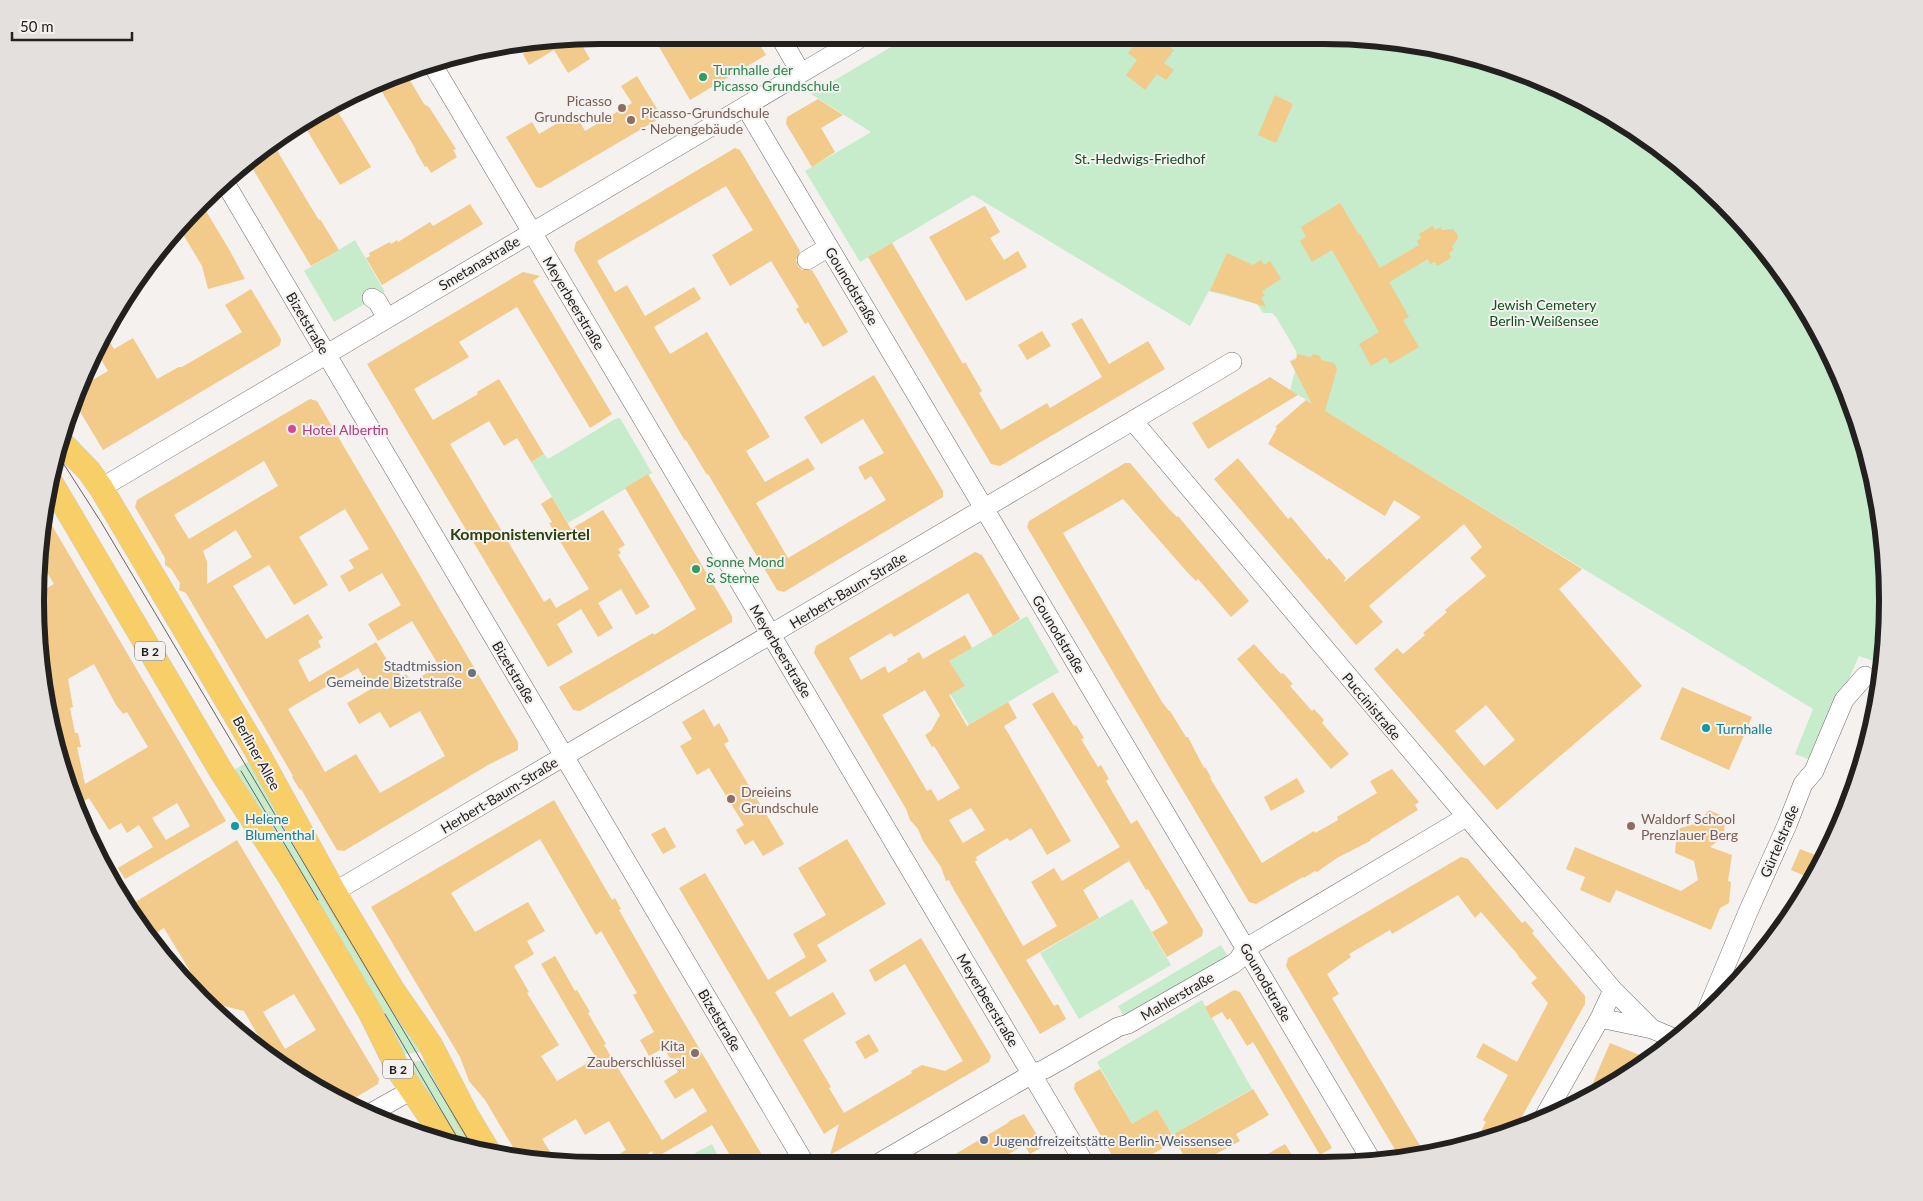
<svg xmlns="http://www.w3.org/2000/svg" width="1923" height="1201" viewBox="0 0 1923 1201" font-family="Lato,sans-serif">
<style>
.green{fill:#c7eccb}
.building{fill:#f2ca89;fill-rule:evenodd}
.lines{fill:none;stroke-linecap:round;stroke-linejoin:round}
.minor-casing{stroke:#6d6a69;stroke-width:20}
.major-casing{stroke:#cecece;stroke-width:25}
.minor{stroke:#fff;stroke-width:19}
.major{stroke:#f8ce66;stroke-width:24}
.tram{stroke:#656362;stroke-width:1}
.leisure-dot{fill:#2e9e5b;stroke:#f5f1ef;stroke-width:2}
.education-dot{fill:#8d6e63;stroke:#f5f1ef;stroke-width:2}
.hotel-dot{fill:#d1479c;stroke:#f5f1ef;stroke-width:2}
.worship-dot{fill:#6b7280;stroke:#f5f1ef;stroke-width:2}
.culture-dot{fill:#0f9aa8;stroke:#f5f1ef;stroke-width:2}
.service-dot{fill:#5c6f8a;stroke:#f5f1ef;stroke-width:2}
.labels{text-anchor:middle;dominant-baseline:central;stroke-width:4;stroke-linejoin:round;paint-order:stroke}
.shield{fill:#f5f1ef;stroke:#615f5e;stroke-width:1}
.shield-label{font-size:12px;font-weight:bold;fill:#222120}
.leisure-label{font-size:14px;fill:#27864d;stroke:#f5f1ef;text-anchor:start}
.education-label{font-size:14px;fill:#785e54;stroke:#f5f1ef;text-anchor:start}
.park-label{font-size:14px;fill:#0d4f20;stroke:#f5f1ef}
.street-label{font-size:14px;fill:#222120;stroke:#f5f1ef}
.hotel-label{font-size:14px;fill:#b23c85;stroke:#f5f1ef;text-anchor:start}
.worship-label{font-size:14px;fill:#5b616d;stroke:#f5f1ef;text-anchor:end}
.culture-label{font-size:14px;fill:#0d838f;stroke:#f5f1ef;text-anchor:start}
.service-label{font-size:14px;fill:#4e5e75;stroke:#f5f1ef;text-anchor:start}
.quarter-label{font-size:16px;font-weight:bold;fill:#2a420f;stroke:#f5f1ef}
.rim{fill:none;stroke:#222120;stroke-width:6}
</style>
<rect width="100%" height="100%" fill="#f5f1ef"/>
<!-- green -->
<path class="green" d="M 903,40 L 1396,40 L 1539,78 L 1667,152 L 1748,228 L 1812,318 L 1858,419 L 1883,527 L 1887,638 L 1882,664 L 1859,656 L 1813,761 L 1795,754 L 1813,709 L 1290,390 L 1295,371 L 1290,361 L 1297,357 L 1296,351 L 1276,317 L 1272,313 L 1263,313 L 1257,304 L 1209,291 L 1190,326 L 973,195 L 860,262 L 805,171 L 871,132 L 811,94 Z
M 355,240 L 385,292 L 334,322 L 304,271 Z
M 620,418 L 652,473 L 568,523 L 531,462 L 544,454 L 548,459 L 615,419 Z
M 1027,616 L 1059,672 L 969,725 L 950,694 L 964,686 L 949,661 Z
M 253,759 L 417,1045 L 420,1052 L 398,1055 L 230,772 Z
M 1132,899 L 1171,965 L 1079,1019 L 1040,953 Z
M 1221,945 L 1233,965 L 1130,1027 L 1118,1006 Z
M 1202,1000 L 1252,1089 L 1172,1135 L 1157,1109 L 1132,1124 L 1097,1062 Z
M 431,1060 L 477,1148 L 456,1142 L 409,1072 L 413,1070 L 408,1062 Z
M 712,1144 L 721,1162 L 700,1162 L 695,1153 Z"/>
<!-- building -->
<path class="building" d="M 547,40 L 579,40 L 590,59 L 568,73 L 554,50 L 529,65 L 523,54 Z
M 655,40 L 757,40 L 766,55 L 690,100 Z
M 1152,40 L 1161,40 L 1174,50 L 1164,63 L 1174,70 L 1166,80 L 1157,74 L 1145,90 L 1126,75 L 1137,60 L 1128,53 L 1137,41 L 1146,48 Z
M 405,72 L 424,104 L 429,107 L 456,149 L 453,150 L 457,157 L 431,173 L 427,166 L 425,167 L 415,150 L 416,150 L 378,85 Z
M 637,76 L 662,117 L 541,188 L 536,187 L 506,137 L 532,122 L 539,134 L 575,113 L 585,131 L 632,103 L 621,86 Z
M 1275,95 L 1293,104 L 1276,143 L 1258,135 Z
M 818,99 L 843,115 L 821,128 L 835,152 L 812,167 L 786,124 L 787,117 Z
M 335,107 L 371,167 L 340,185 L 302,122 Z
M 272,142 L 309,204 L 319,220 L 320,219 L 339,250 L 311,266 L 248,161 Z
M 735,148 L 740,150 L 800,251 L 796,260 L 798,266 L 802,270 L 812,270 L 848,332 L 823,347 L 808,322 L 805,324 L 796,309 L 799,307 L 771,261 L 730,286 L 712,255 L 753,230 L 726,186 L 597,261 L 615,292 L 627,285 L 645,316 L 694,287 L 701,299 L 654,327 L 670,354 L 707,332 L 770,437 L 746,451 L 765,482 L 808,458 L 815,469 L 756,503 L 788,558 L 886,500 L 871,476 L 865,480 L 858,467 L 884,453 L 863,419 L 821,444 L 804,417 L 874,375 L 943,491 L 943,497 L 784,592 L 777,590 L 708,474 L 707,475 L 686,440 L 685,441 L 574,250 L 576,242 Z
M 200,201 L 230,251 L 245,279 L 208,289 L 202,266 L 178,226 Z
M 1340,203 L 1359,235 L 1360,234 L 1380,268 L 1419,245 L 1417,241 L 1421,238 L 1419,234 L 1433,226 L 1435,230 L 1441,227 L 1442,230 L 1453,229 L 1458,235 L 1457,240 L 1452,247 L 1454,250 L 1449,253 L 1451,258 L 1437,266 L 1435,262 L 1430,264 L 1428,259 L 1389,282 L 1409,317 L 1403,320 L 1419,347 L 1390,364 L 1386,357 L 1371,366 L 1359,344 L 1379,332 L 1332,250 L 1312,262 L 1300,241 L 1306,237 L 1301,227 Z
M 470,204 L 483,224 L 382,285 L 366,258 L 370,256 L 369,253 L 390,242 L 391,244 L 397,240 L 398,242 L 430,222 L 433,226 Z
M 985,206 L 1000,232 L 990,238 L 1004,260 L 1018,251 L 1027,267 L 966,301 L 929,237 Z
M 892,243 L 963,364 L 965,362 L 982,391 L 979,393 L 1001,430 L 1047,403 L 1050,408 L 1102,377 L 1071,324 L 1082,318 L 1109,364 L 1148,341 L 1165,369 L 1000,466 L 991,464 L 868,257 Z
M 1227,253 L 1253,265 L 1261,260 L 1264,265 L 1270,261 L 1281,279 L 1262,291 L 1265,296 L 1261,297 L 1266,307 L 1225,294 L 1210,291 Z
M 523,272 L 540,276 L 533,281 L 612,414 L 590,428 L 517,307 L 459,342 L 469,357 L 414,389 L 433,420 L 478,394 L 477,392 L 499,379 L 544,454 L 531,462 L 517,438 L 504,446 L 489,421 L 450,444 L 544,602 L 550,598 L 556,608 L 589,589 L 549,523 L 552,522 L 541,504 L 552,497 L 571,529 L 603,510 L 625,545 L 618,549 L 621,553 L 618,555 L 650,607 L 636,615 L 621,589 L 598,603 L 613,628 L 598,637 L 581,609 L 557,624 L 573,652 L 548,667 L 367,364 Z
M 251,289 L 281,339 L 280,345 L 103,450 L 73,400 L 79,388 L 108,371 L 96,351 L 104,333 L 114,349 L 133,338 L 157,379 L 179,367 L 182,367 L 242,332 L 225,305 Z
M 1042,331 L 1051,346 L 1027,360 L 1018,345 Z
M 1297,354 L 1310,357 L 1314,354 L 1320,356 L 1321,360 L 1334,363 L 1337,369 L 1325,411 L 1582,569 L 1559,589 L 1642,686 L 1497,810 L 1374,669 L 1397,648 L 1403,654 L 1425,635 L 1423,633 L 1447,612 L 1445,610 L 1486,576 L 1470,558 L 1482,547 L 1464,524 L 1369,606 L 1383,622 L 1356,645 L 1214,479 L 1238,458 L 1288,519 L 1291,517 L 1327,560 L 1329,558 L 1346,578 L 1343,583 L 1421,517 L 1394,500 L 1385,516 L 1268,444 L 1277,428 L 1275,427 L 1306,400 L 1312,404 L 1290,361 L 1296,360 ZM 1486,705 L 1515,740 L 1484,766 L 1455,731 Z
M 1270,377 L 1298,395 L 1208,449 L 1192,423 Z
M 310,399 L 317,401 L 518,742 L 518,750 L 488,765 L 344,851 L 337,850 L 301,789 L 300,790 L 292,777 L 293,776 L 186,593 L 179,590 L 180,583 L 171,569 L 165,565 L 165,558 L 135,507 L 137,500 ZM 264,461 L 278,486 L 189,539 L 174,515 ZM 345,509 L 369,549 L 349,560 L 354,568 L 340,576 L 349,592 L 382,573 L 401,605 L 368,624 L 378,641 L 412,621 L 439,666 L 412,682 L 406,674 L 401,677 L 398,669 L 394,671 L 376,642 L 309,682 L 298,660 L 321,647 L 318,641 L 323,638 L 308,614 L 266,639 L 233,586 L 269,565 L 294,605 L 328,585 L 299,537 ZM 236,530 L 252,557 L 207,584 L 207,562 L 203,551 ZM 358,668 L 371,689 L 347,703 L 359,724 L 380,712 L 390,728 L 420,711 L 445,756 L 380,793 L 356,754 L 325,772 L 288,709 Z
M 1125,463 L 1130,463 L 1169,509 L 1177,517 L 1178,516 L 1249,601 L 1231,617 L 1198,579 L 1196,581 L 1188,573 L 1123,499 L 1063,533 L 1162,702 L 1169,711 L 1170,711 L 1186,737 L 1188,737 L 1204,768 L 1205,767 L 1211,777 L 1210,778 L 1262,863 L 1314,831 L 1315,833 L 1326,827 L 1338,820 L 1337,817 L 1377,793 L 1370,781 L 1392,769 L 1419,802 L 1415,805 L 1418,810 L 1371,839 L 1370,841 L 1337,858 L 1317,872 L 1315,871 L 1304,878 L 1303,877 L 1256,904 L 1249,902 L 1027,527 L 1029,521 Z
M 648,474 L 732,616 L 732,622 L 580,711 L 573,710 L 559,687 L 653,633 L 654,635 L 696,609 L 625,488 Z
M 44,512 L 226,821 L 125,879 L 118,868 L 153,847 L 139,825 L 127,833 L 121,823 L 109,830 L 89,798 L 76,806 L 54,747 L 52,730 L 56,731 L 35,600 L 36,594 L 54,584 L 39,559 ZM 94,664 L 116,705 L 123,714 L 127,712 L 148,747 L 85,784 L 77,747 L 81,747 L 78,733 L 75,733 L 70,708 L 73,707 L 68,679 ZM 177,803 L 190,826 L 166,840 L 152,818 Z
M 975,552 L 982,555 L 1020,619 L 993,636 L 968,593 L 894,637 L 891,633 L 849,658 L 861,680 L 885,666 L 888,673 L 908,661 L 907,659 L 919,652 L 923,659 L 965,635 L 972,648 L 949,661 L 965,686 L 949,695 L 967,726 L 1008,702 L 1017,718 L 1004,726 L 1071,841 L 1047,855 L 1031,828 L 1010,841 L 1007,838 L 976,857 L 977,860 L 975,862 L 1023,946 L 1057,926 L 1031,882 L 1054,868 L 1062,881 L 1120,847 L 1032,704 L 1053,692 L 1074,726 L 1076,725 L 1084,738 L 1081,739 L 1098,767 L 1101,765 L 1109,779 L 1106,781 L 1131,824 L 1137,820 L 1203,930 L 1202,936 L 1167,957 L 1152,932 L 1168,923 L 1148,889 L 1146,890 L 1129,861 L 1083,890 L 1099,918 L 1026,960 L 1054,1006 L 1058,1004 L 1066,1019 L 1040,1034 L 954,890 L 949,880 L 946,881 L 941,867 L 923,841 L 918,829 L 910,820 L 906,809 L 814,653 L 816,646 ZM 925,690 L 940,715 L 931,731 L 925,735 L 932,747 L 934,746 L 960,788 L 938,801 L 931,789 L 927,791 L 882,715 ZM 971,808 L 985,830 L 963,843 L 949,820 Z
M 1254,644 L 1281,674 L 1283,673 L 1293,684 L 1290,686 L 1312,711 L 1314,709 L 1324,720 L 1322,723 L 1349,754 L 1331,769 L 1237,659 Z
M 1682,687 L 1752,717 L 1729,770 L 1660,739 Z
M 704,709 L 714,727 L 719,723 L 729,741 L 724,744 L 784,844 L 763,856 L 753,840 L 745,845 L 736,830 L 744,825 L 709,768 L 697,775 L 680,746 L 692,739 L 682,722 Z
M 1297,778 L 1305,792 L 1271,811 L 1264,797 Z
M 554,800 L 612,900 L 615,898 L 621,909 L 619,910 L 659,980 L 766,1162 L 734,1162 L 712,1125 L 655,1158 L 652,1151 L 634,1162 L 606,1162 L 626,1150 L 609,1121 L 585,1135 L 576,1119 L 542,1139 L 556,1161 L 527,1161 L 520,1159 L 485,1100 L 469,1081 L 460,1057 L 371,907 ZM 540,839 L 596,935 L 601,931 L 637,993 L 633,995 L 654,1032 L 640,1040 L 649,1056 L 664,1048 L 678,1072 L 664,1081 L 675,1099 L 693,1088 L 707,1111 L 662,1140 L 604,1045 L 606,1044 L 592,1020 L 588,1013 L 590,1012 L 577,990 L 575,991 L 555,956 L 541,964 L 596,1058 L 557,1081 L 541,1056 L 559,1045 L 527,993 L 529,992 L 514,966 L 534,954 L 527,941 L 545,931 L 528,902 L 475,932 L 451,893 Z
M 1709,810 L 1725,817 L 1724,836 L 1710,847 L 1732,855 L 1728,881 L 1731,882 L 1729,903 L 1720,908 L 1711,930 L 1616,890 L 1610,903 L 1580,890 L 1585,877 L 1566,869 L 1575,847 L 1681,891 L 1698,880 L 1694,861 L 1675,853 L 1677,829 L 1698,823 Z
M 665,827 L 676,847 L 663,854 L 651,834 Z
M 847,839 L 886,904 L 817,945 L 827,961 L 775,992 L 790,1017 L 833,992 L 846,1014 L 803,1040 L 831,1087 L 829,1088 L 844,1113 L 912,1073 L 911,1071 L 922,1065 L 945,1071 L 963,1061 L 905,964 L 875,982 L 869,970 L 921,938 L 991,1056 L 989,1062 L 830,1155 L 839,1124 L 824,1134 L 679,888 L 705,873 L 768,980 L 806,957 L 793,934 L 826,915 L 798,868 Z
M 237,840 L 379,1079 L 378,1084 L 348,1102 L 271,1058 L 244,1011 L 204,1001 L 193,990 L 199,986 L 164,928 L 151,936 L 145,926 L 138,925 L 135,921 L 137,912 L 132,904 ZM 294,994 L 316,1030 L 285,1049 L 263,1012 Z
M 1800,849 L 1823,858 L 1812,879 L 1791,870 Z
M 1461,857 L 1468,859 L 1522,923 L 1525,921 L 1534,931 L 1532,933 L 1585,996 L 1585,1004 L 1515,1129 L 1474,1145 L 1486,1122 L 1483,1120 L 1508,1075 L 1476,1057 L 1483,1043 L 1517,1062 L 1548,1003 L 1531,983 L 1537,978 L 1518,956 L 1519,956 L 1481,912 L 1475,918 L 1458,895 L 1392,934 L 1390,930 L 1349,954 L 1351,957 L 1327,974 L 1339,994 L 1332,998 L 1425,1154 L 1400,1158 L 1286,966 L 1288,958 Z
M 1234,990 L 1240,992 L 1332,1148 L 1320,1155 L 1253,1042 L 1247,1046 L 1230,1018 L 1227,1020 L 1222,1012 L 1211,1018 L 1205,1007 Z
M 869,1034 L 879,1051 L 865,1059 L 855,1042 Z
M 1610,1043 L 1647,1058 L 1586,1099 Z
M 1100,1069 L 1132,1124 L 1157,1109 L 1172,1135 L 1253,1089 L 1269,1115 L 1236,1134 L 1240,1141 L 1197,1164 L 1189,1164 L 1175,1141 L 1149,1156 L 1153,1164 L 1117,1164 L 1074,1089 L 1075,1083 Z
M 1024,1114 L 1044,1146 L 1030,1154 L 1024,1145 L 993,1163 L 940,1163 L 1008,1123 L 1009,1121 Z
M 1285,1144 L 1298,1164 L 1250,1164 Z"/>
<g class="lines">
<!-- minor casing -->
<g class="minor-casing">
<path id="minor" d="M 782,40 L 801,73
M 431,62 L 1085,1164
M 745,106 L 1373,1163
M 224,181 L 804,1162
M 807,260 L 829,247
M 372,298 L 377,301 L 387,318
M 1133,421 L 1613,990 L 1652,1029
M 101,488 L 857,40
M 334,892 L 1232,362
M 1705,1015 L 1748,912 L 1787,825 L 1803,784 L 1814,771 L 1844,700 L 1865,676
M 1600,1018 L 1652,1029 L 1676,1039
M 369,1114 L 412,1090
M 1543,1119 L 1600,1018 L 1613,990
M 879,1163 L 1032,1074 L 1045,1069 L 1118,1027 L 1128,1024 L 1233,964 L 1238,960 L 1246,948 L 1466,817"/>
</g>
<!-- major casing -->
<g class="major-casing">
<path id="major" d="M 59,440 L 89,471 L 101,488 L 256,750 L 334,892 L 392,989 L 430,1044 L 467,1116 L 488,1151
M 49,479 L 221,771 L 290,877 L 370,1012 L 399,1071 L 446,1140"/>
</g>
<!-- minor -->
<use href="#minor" class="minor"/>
<!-- major -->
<use href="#major" class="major"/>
<!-- tram -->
<path class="tram" d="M 56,452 L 101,522 L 472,1146
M 241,771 L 318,900
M 385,1014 L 461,1144"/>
</g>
<!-- markers -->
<g class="leisure-dot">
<circle cx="703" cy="77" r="5"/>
<circle cx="696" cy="569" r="5"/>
</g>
<g class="education-dot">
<circle cx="622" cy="108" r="5"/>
<circle cx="631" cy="120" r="5"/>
<circle cx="731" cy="799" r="5"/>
<circle cx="1631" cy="826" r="5"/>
<circle cx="695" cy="1053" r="5"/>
</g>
<circle class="hotel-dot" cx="292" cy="429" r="5"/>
<circle class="worship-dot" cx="472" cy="673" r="5"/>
<g class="culture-dot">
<circle cx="1706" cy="728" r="5"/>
<circle cx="235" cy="826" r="5"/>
</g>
<circle class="service-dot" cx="984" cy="1140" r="5"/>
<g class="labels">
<!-- shield labels -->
<g class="shield">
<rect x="135" y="641.5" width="30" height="19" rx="4"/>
<rect x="383" y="1059.5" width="30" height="19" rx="4"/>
</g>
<g class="shield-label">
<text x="150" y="651">B 2</text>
<text x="398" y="1069">B 2</text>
</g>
<!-- leisure labels -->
<g class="leisure-label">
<text x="713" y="69">Turnhalle der<tspan x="713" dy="16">Picasso Grundschule</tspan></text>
<text x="706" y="561">Sonne Mond<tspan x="706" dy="16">&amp; Sterne</tspan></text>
</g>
<!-- education labels -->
<g class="education-label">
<text x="612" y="100" text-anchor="end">Picasso<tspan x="612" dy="16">Grundschule</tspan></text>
<text x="641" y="112">Picasso-Grundschule<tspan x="641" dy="16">- Nebengebäude</tspan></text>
<text x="741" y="791">Dreieins<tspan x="741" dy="16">Grundschule</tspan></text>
<text x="1641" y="818">Waldorf School<tspan x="1641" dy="16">Prenzlauer Berg</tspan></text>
<text x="685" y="1045" text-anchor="end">Kita<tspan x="685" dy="16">Zauberschlüssel</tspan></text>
</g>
<!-- park labels -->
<g class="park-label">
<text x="1140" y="158">St.-Hedwigs-Friedhof</text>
<text x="1544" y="304">Jewish Cemetery<tspan x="1544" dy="16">Berlin-Weißensee</tspan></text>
</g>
<!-- street labels -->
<g class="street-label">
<text transform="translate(479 263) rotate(-31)">Smetanastraße</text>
<text transform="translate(852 286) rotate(59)">Gounodstraße</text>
<text transform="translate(574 303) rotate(59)">Meyerbeerstraße</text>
<text transform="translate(308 323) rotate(59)">Bizetstraße</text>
<text transform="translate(848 590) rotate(-31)">Herbert-Baum-Straße</text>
<text transform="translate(1059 634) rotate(59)">Gounodstraße</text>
<text transform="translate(781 651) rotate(59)">Meyerbeerstraße</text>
<text transform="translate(514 672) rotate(59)">Bizetstraße</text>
<text transform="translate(1372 706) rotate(50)">Puccinistraße</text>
<text transform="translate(257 753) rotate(61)">Berliner Allee</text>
<text transform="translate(499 795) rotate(-31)">Herbert-Baum-Straße</text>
<text transform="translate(1779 841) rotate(-67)">Gürtelstraße</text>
<text transform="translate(1266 982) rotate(60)">Gounodstraße</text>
<text transform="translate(1177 996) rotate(-30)">Mahlerstraße</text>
<text transform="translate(988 1000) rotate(59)">Meyerbeerstraße</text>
<text transform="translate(720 1020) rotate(59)">Bizetstraße</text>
</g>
<!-- hotel labels -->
<g class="hotel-label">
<text x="302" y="429">Hotel Albertin</text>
</g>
<!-- worship labels -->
<g class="worship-label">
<text x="462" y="665">Stadtmission<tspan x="462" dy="16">Gemeinde Bizetstraße</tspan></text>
</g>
<!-- culture labels -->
<g class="culture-label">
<text x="1716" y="728">Turnhalle</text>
<text x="245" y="818">Helene<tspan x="245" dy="16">Blumenthal</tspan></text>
</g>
<!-- service labels -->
<g class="service-label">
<text x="994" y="1140">Jugendfreizeitstätte Berlin-Weissensee</text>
</g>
<!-- quarter labels -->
<g class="quarter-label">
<text x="520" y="533">Komponistenviertel</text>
</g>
</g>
<!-- crop -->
<path d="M0 0H1923V1201H0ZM600 44H1323A556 556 0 0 1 1879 600V601A556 556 0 0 1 1323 1157H600A556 556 0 0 1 44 601V600A556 556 0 0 1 600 44Z" fill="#e4e0de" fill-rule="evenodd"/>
<path class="rim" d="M600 44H1323A556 556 0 0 1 1879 600V601A556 556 0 0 1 1323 1157H600A556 556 0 0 1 44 601V600A556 556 0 0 1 600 44Z"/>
<!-- scale -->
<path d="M12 32v8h120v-8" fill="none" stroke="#222120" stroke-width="2.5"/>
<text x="20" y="32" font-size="15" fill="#222120" stroke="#f5f1ef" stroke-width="4" paint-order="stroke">50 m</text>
</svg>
